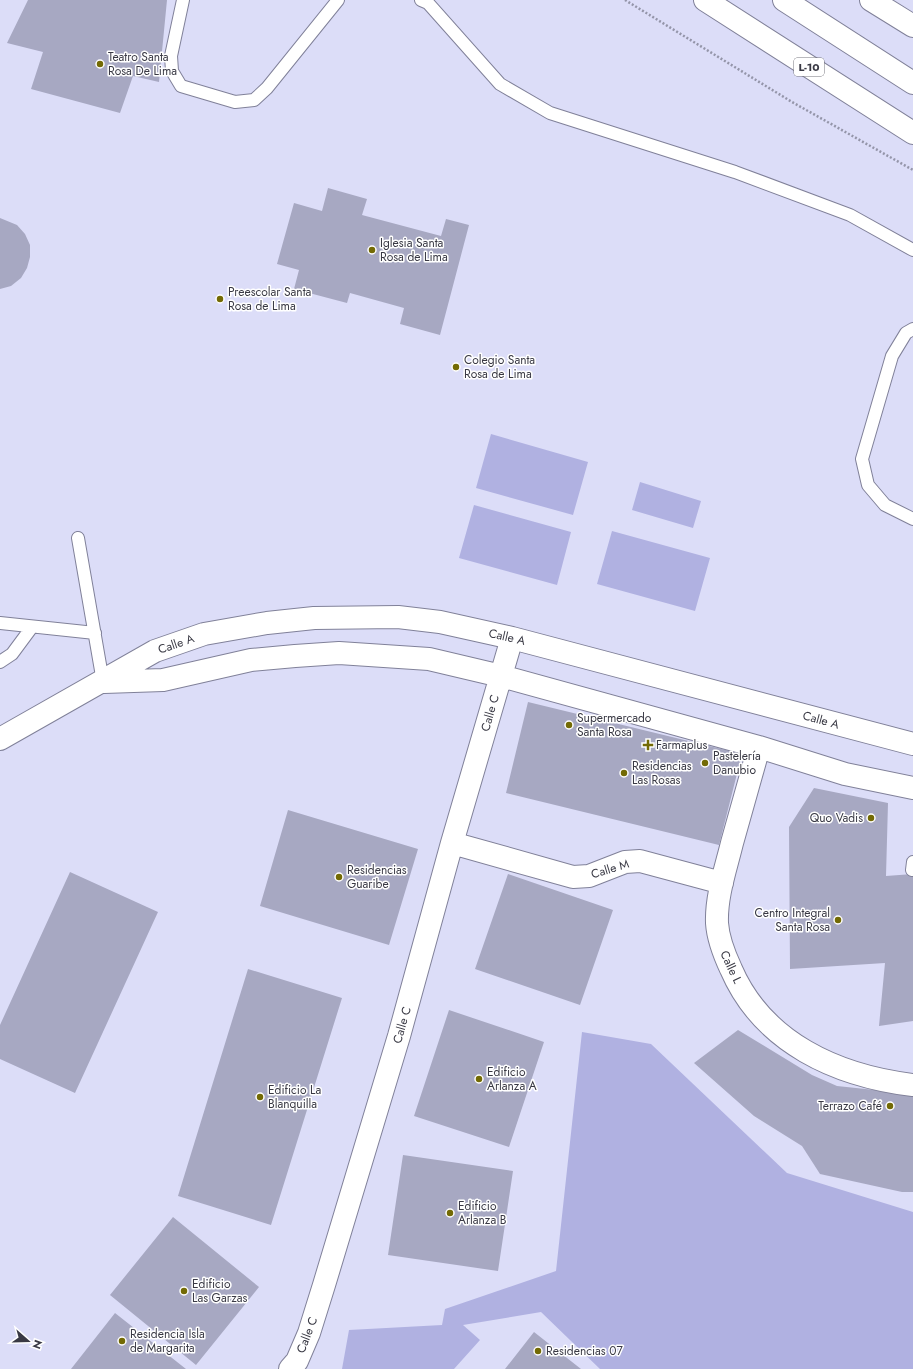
<svg xmlns="http://www.w3.org/2000/svg" width="913" height="1369" viewBox="0 0 913 1369" font-family="Jost,sans-serif">
<style>
.green{fill:#b0b1e1}
.building{fill:#a7a8c2}
.lines{fill:none;stroke-linecap:round;stroke-linejoin:round}
.lane-casing{stroke:#808199;stroke-width:14}
.street-casing{stroke:#808199;stroke-width:24}
.highway-casing{stroke:#808199;stroke-width:24}
.path{stroke:#9495a9;stroke-width:2.5;stroke-dasharray:2 2;stroke-linecap:butt}
.lane{stroke:#fff;stroke-width:12}
.street{stroke:#fff;stroke-width:22}
.highway{stroke:#fff;stroke-width:22}
.poi-dot{fill:#736a04;stroke:#fff;stroke-width:1.5}
.labels{text-anchor:middle;dominant-baseline:central;stroke-width:3;stroke-linejoin:round;paint-order:stroke}
.shield{fill:#fff;stroke:#74747c;stroke-width:1}
.shield-label{font-size:11px;font-weight:bold;fill:#393944}
.poi-label{font-size:12px;fill:#393944;stroke:#fff;text-anchor:start}
.street-label{font-size:12px;fill:#393944;stroke:#fff}
</style>
<rect width="100%" height="100%" fill="#dcddf8"/>
<!-- green -->
<path class="green" d="M 491,434 L 588,462 L 573,515 L 476,488 Z
M 640,482 L 701,501 L 693,528 L 632,510 Z
M 474,505 L 571,532 L 557,585 L 459,558 Z
M 612,531 L 710,558 L 695,611 L 597,584 Z
M 582,1032 L 651,1044 L 787,1173 L 913,1212 L 913,1369 L 600,1369 L 541,1312 L 463,1325 L 480,1340 L 454,1369 L 342,1369 L 349,1330 L 442,1325 L 445,1309 L 556,1271 Z"/>
<!-- building -->
<path class="building" d="M 28,0 L 167,0 L 159,82 L 133,76 L 120,113 L 31,89 L 43,52 L 7,43 Z
M 328,188 L 367,199 L 362,215 L 441,236 L 446,219 L 469,225 L 440,335 L 400,324 L 404,308 L 350,293 L 347,303 L 294,289 L 299,270 L 277,264 L 294,203 L 322,211 Z
M 0,218 L 17,225 L 25,234 L 30,245 L 30,257 L 27,268 L 21,278 L 11,286 L 0,289 Z
M 528,702 L 742,754 L 719,845 L 506,793 Z
M 814,788 L 888,803 L 886,876 L 913,874 L 913,1021 L 879,1026 L 885,963 L 790,969 L 789,827 Z
M 288,810 L 418,849 L 389,945 L 260,906 Z
M 70,872 L 158,912 L 75,1093 L 0,1059 L 0,1025 Z
M 508,874 L 613,910 L 580,1005 L 475,969 Z
M 248,969 L 342,998 L 271,1225 L 178,1196 Z
M 449,1010 L 544,1042 L 509,1147 L 414,1116 Z
M 738,1030 L 812,1075 L 837,1086 L 913,1094 L 913,1192 L 902,1192 L 820,1174 L 802,1146 L 754,1116 L 694,1063 Z
M 403,1155 L 513,1171 L 498,1271 L 388,1255 Z
M 173,1217 L 259,1287 L 196,1365 L 110,1295 Z
M 115,1313 L 186,1369 L 71,1369 Z
M 534,1332 L 581,1369 L 505,1369 Z"/>
<g class="lines">
<!-- lane casing -->
<g class="lane-casing">
<path id="lane" d="M 183,0 L 171,56 L 172,71 L 181,86 L 235,102 L 254,100 L 267,88 L 338,0
M 421,0 L 428,3 L 500,84 L 550,113 L 735,172 L 850,215 L 913,250
M 913,329 L 906,333 L 892,356 L 862,459 L 868,485 L 885,505 L 913,519
M 78,538 L 103,682
M 0,623 L 95,633
M 0,662 L 12,654 L 32,627
M 912,870 L 913,862"/>
</g>
<!-- street casing -->
<g class="street-casing">
<path id="street" d="M 104,682 L 163,680 L 251,660 L 295,656 L 339,653 L 429,659 L 501,676 L 759,747 L 845,774 L 913,788
M 0,739 L 155,651 L 204,634 L 267,623 L 314,618 L 398,617 L 440,622 L 512,638 L 913,744
M 759,747 C 750,779 741,811 732,843 C 726,868 716,896 717,923 C 718,939 724,954 731,969 C 763,1043 837,1076 913,1085
M 452,843 L 573,877 L 589,876 L 625,862 L 640,861 L 722,883
M 290,1369 L 297,1361 L 309,1333 L 324,1285 L 399,1036 L 452,843 L 512,638"/>
</g>
<!-- highway casing -->
<g class="highway-casing">
<path id="highway" d="M 705,0 L 913,133
M 784,0 L 913,83
M 871,0 L 913,26"/>
</g>
<!-- path -->
<path class="path" d="M 625,0 L 792,102 L 913,170"/>
<!-- lane -->
<use href="#lane" class="lane"/>
<!-- street -->
<use href="#street" class="street"/>
<!-- highway -->
<use href="#highway" class="highway"/>
</g>
<!-- markers -->
<g class="poi-dot">
<circle cx="100" cy="64" r="4"/>
<circle cx="372" cy="250" r="4"/>
<circle cx="220" cy="299" r="4"/>
<circle cx="456" cy="367" r="4"/>
<circle cx="569" cy="725" r="4"/>
<path d="M646 739h4v4h4v4h-4v4h-4v-4h-4v-4h4z"/>
<circle cx="705" cy="763" r="4"/>
<circle cx="624" cy="773" r="4"/>
<circle cx="871" cy="818" r="4"/>
<circle cx="339" cy="877" r="4"/>
<circle cx="838" cy="920" r="4"/>
<circle cx="479" cy="1079" r="4"/>
<circle cx="260" cy="1097" r="4"/>
<circle cx="890" cy="1106" r="4"/>
<circle cx="450" cy="1213" r="4"/>
<circle cx="184" cy="1291" r="4"/>
<circle cx="122" cy="1341" r="4"/>
<circle cx="538" cy="1351" r="4"/>
</g>
<g class="labels">
<!-- shield labels -->
<rect class="shield" x="794" y="58" width="30" height="18" rx="3"/>
<g class="shield-label">
<text x="809" y="67">L-10</text>
</g>
<!-- poi labels -->
<g class="poi-label">
<text x="108" y="57">Teatro Santa<tspan x="108" dy="14">Rosa De Lima</tspan></text>
<text x="380" y="243">Iglesia Santa<tspan x="380" dy="14">Rosa de Lima</tspan></text>
<text x="228" y="292">Preescolar Santa<tspan x="228" dy="14">Rosa de Lima</tspan></text>
<text x="464" y="360">Colegio Santa<tspan x="464" dy="14">Rosa de Lima</tspan></text>
<text x="577" y="718">Supermercado<tspan x="577" dy="14">Santa Rosa</tspan></text>
<text x="656" y="745">Farmaplus</text>
<text x="713" y="756">Pastelería<tspan x="713" dy="14">Danubio</tspan></text>
<text x="632" y="766">Residencias<tspan x="632" dy="14">Las Rosas</tspan></text>
<text x="863" y="818" text-anchor="end">Quo Vadis</text>
<text x="347" y="870">Residencias<tspan x="347" dy="14">Guaribe</tspan></text>
<text x="830" y="913" text-anchor="end">Centro Integral<tspan x="830" dy="14">Santa Rosa</tspan></text>
<text x="487" y="1072">Edificio<tspan x="487" dy="14">Arlanza A</tspan></text>
<text x="268" y="1090">Edificio La<tspan x="268" dy="14">Blanquilla</tspan></text>
<text x="882" y="1106" text-anchor="end">Terrazo Café</text>
<text x="458" y="1206">Edificio<tspan x="458" dy="14">Arlanza B</tspan></text>
<text x="192" y="1284">Edificio<tspan x="192" dy="14">Las Garzas</tspan></text>
<text x="130" y="1334">Residencia Isla<tspan x="130" dy="14">de Margarita</tspan></text>
<text x="546" y="1351">Residencias 07</text>
</g>
<!-- street labels -->
<g class="street-label">
<text transform="translate(507 637) rotate(13)">Calle A</text>
<text transform="translate(176 644) rotate(-19)">Calle A</text>
<text transform="translate(490 713) rotate(-74)">Calle C</text>
<text transform="translate(821 720) rotate(15)">Calle A</text>
<text transform="translate(610 869) rotate(-17)">Calle M</text>
<text transform="translate(731 967) rotate(65)">Calle L</text>
<text transform="translate(402 1025) rotate(-74)">Calle C</text>
<text transform="translate(307 1335) rotate(-69)">Calle C</text>
</g>
</g>
<!-- north arrow -->
<g transform="translate(28 1341) rotate(110)" stroke="#ffffff" stroke-width="3" paint-order="stroke">
<path d="M0-3L7 15L0 10L-7 15Z" fill="#393944"/>
<text y="-6" font-size="11" font-weight="bold" text-anchor="middle" fill="#393944">N</text>
</g>
</svg>
